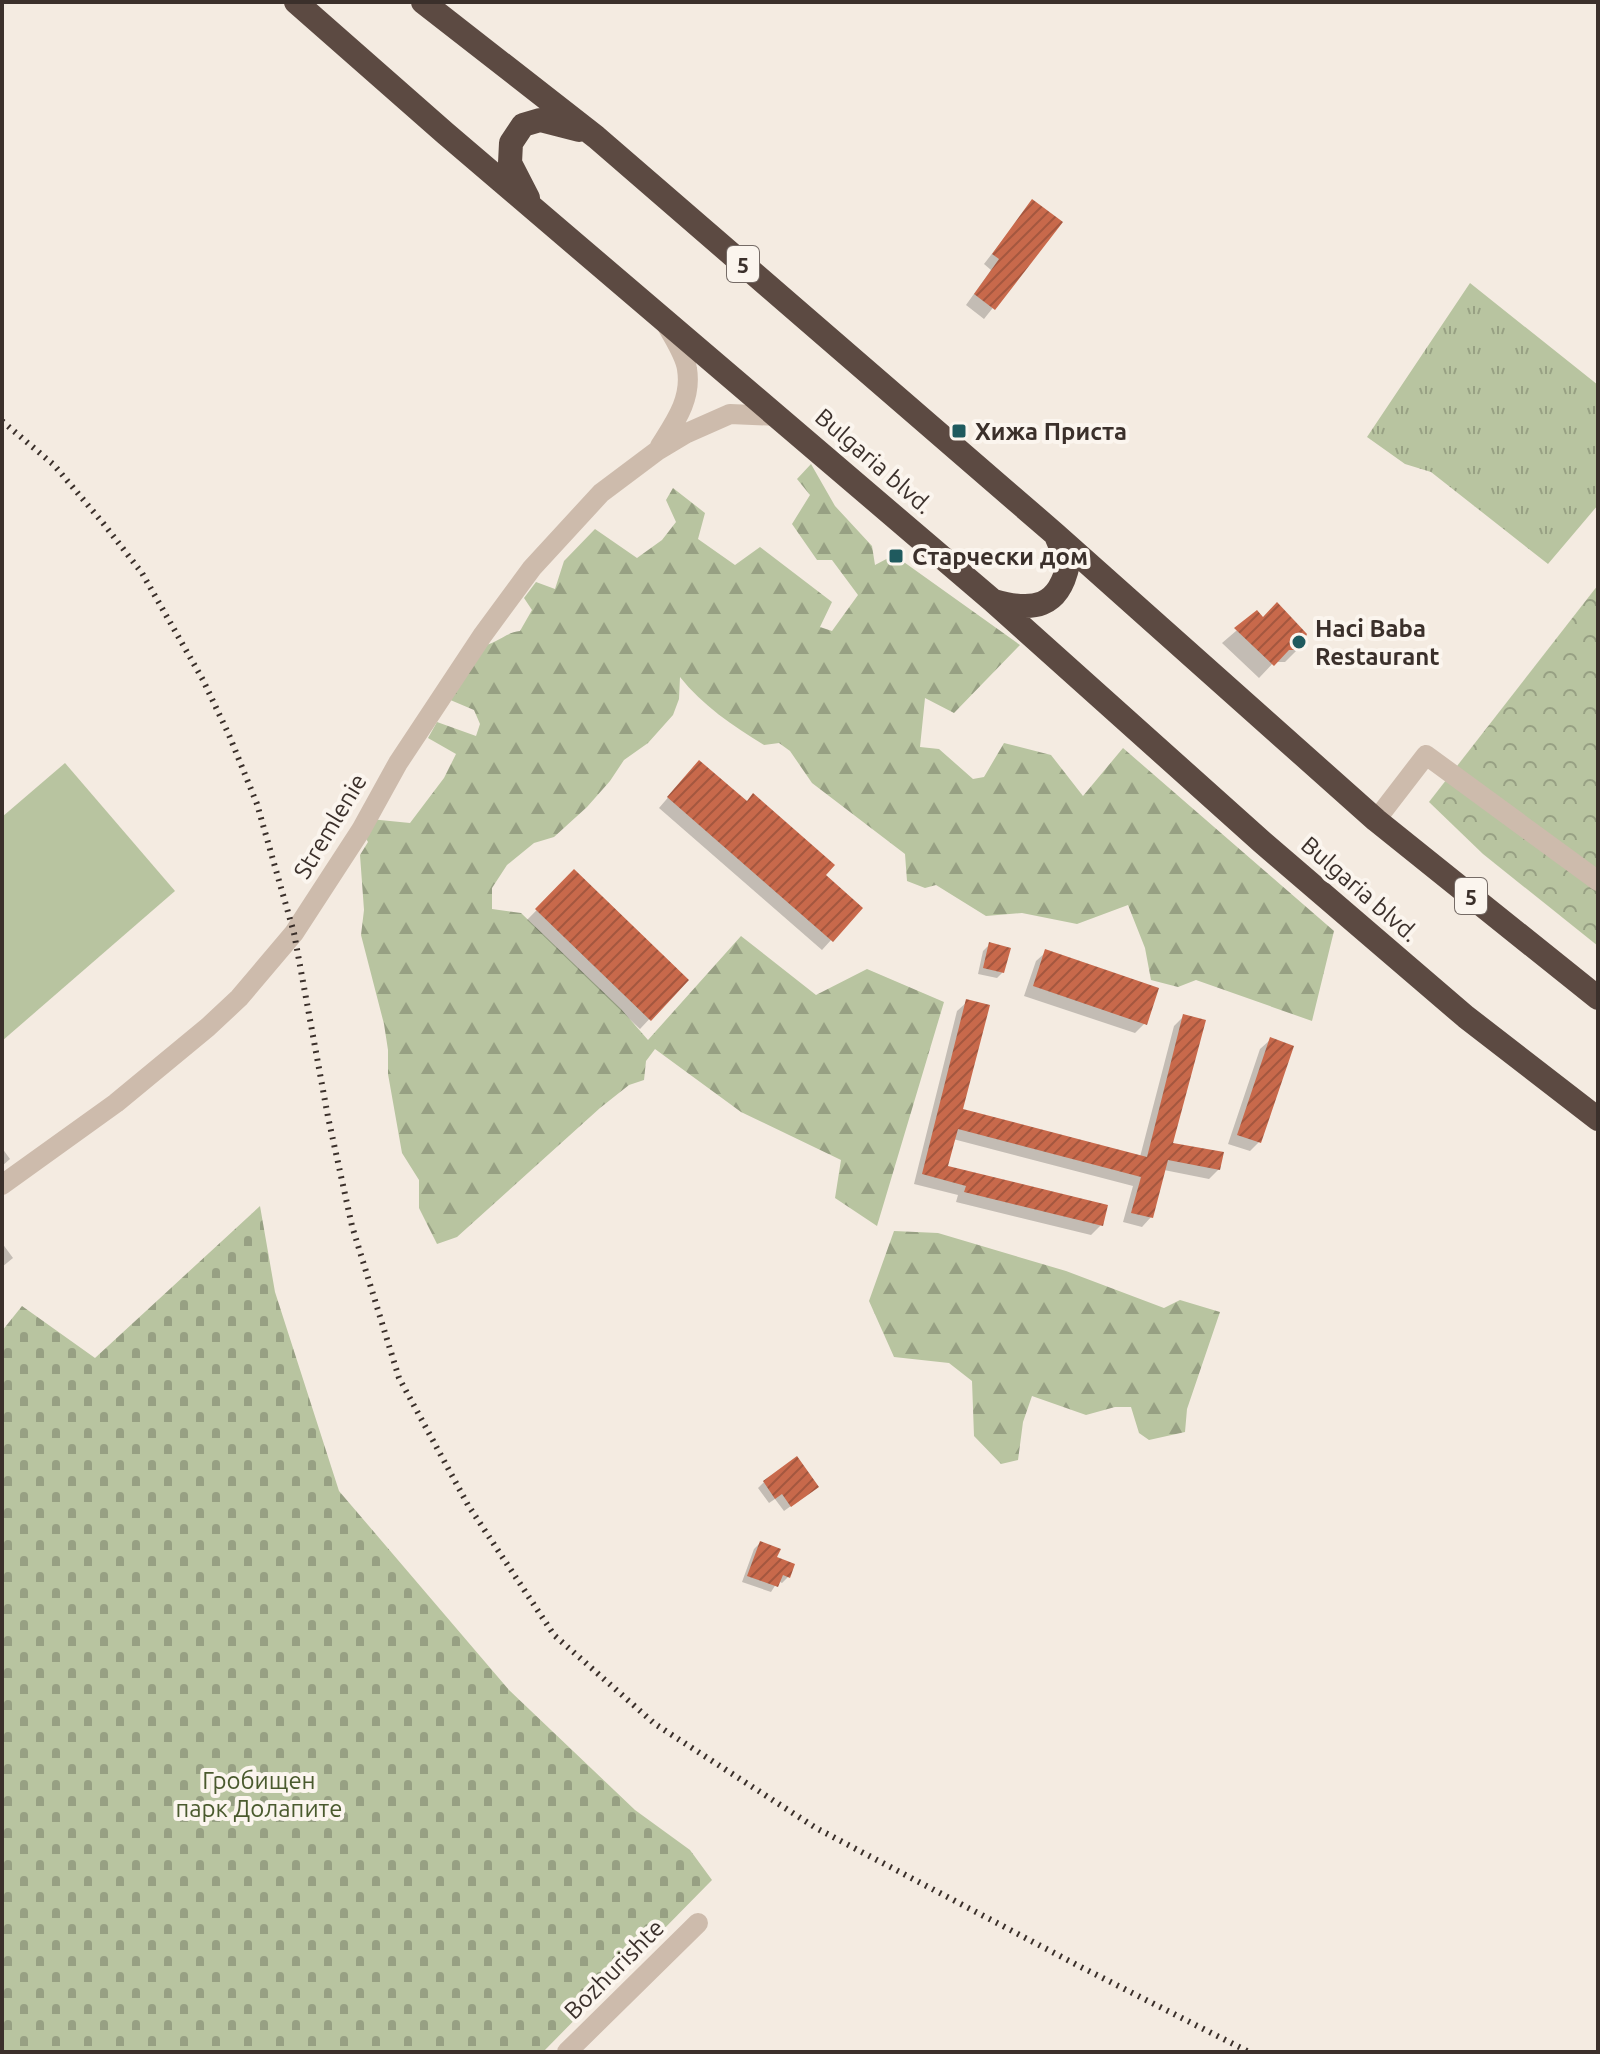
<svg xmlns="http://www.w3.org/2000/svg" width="1600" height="2054" viewBox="0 0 1600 2054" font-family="Ubuntu,sans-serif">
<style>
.grass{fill:url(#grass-tufts)}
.forest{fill:url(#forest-firs)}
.cemetery{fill:url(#cemetery-stones)}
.park{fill:url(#park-crowns)}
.garden{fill:#b8c4a0}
.shadow{fill:#0003}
.building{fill:url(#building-hatch)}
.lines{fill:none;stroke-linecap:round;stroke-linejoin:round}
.minor{stroke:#cdbbac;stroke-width:20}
.highway{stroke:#5c4a42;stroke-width:24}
.rail{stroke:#3b302b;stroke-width:6;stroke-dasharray:2 6;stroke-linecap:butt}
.poi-dot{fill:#1f5a5e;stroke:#fbf5ee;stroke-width:3}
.labels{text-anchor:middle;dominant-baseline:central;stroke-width:8;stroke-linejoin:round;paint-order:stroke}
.shield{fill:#fbf5ee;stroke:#756b66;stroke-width:2}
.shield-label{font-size:22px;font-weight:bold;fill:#3b302b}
.poi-label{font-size:24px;font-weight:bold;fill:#3b302b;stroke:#fbf5ee;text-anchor:start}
.street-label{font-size:24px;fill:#3b302b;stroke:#fbf5ee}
.park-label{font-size:24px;fill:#4a5a2e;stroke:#fbf5ee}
</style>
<defs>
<pattern id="grass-tufts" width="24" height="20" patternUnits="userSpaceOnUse" patternTransform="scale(2)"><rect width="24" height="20" fill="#b8c4a0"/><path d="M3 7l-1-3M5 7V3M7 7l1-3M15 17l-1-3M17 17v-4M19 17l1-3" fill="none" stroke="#97a083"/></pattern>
<pattern id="forest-firs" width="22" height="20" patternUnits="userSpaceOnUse" patternTransform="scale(2)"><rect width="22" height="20" fill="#b8c4a0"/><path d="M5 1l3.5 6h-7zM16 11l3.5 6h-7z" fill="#97a083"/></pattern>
<pattern id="cemetery-stones" width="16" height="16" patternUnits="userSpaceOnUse" patternTransform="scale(2)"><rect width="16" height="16" fill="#b8c4a0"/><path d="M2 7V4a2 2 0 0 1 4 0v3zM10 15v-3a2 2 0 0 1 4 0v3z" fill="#97a083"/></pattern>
<pattern id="park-crowns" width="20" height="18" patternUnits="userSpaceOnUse" patternTransform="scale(2)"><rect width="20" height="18" fill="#b8c4a0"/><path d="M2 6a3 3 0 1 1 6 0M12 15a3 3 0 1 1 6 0" fill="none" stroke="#97a083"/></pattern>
<pattern id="building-hatch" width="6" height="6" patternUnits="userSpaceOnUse" patternTransform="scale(2)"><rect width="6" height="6" fill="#c8694b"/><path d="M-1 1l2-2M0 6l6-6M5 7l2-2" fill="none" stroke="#a4573f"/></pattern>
</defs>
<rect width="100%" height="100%" fill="#f4ebe1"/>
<!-- grass -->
<path class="grass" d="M 1470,283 L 1598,385 L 1598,505 L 1548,564 L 1431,472 L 1405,464 L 1367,437 Z"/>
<!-- forest -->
<path class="forest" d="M 811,464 L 835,506 L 872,546 L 875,565 L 894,555 L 1020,645 L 954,713 L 925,698 L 920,747 L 939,749 L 973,779 L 984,777 L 1004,743 L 1051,755 L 1083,796 L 1123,748 L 1334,931 L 1312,1021 L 1196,980 L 1178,987 L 1151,980 L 1145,948 L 1128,905 L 1077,924 L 1022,913 L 986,916 L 936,885 L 925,888 L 907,881 L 905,854 L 812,783 L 790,751 L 779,743 L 764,745 C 733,726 702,705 680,677 L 679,699 L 673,715 L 648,743 L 624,760 L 610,781 L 587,807 L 554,837 L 534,843 L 507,865 L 492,888 L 492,909 L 521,913 L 621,1009 L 648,1040 L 741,936 L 816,995 L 867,969 L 944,1002 L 877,1226 L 835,1198 L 841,1160 L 741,1112 L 655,1049 L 646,1061 L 644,1080 L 629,1085 L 600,1108 L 457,1237 L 437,1244 L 419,1208 L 419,1180 L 402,1153 L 388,1074 L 388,1050 L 384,1024 L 361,935 L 364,910 L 360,855 L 368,842 L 361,830 L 370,819 L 410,823 L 444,778 L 456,754 L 428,738 L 437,722 L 476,736 L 480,724 L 474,710 L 448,699 L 481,646 C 497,644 504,633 520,631 L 532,610 L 524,598 L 536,582 L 555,589 L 564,561 L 595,529 L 637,558 L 662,540 L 676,522 L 666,500 L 673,488 L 705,513 L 698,539 L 735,565 L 760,547 L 832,602 L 820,627 L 832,631 L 858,595 L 832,560 L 817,560 L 792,524 L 810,495 L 797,479 Z
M 894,1231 L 938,1233 L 1066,1271 L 1164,1308 L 1180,1300 L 1220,1312 L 1187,1409 L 1185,1432 L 1149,1440 L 1139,1433 L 1131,1407 L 1115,1407 L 1086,1415 L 1032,1396 L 1023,1422 L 1018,1460 L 1001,1464 L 974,1436 L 972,1381 L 949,1363 L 894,1357 L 869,1301 Z"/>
<!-- cemetery -->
<path class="cemetery" d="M 260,1206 L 275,1292 L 339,1491 L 509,1690 L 635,1810 L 690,1850 L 712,1880 L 543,2052 L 2,2052 L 2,1331 L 22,1306 L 95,1358 Z"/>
<!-- park -->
<path class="park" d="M 1598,585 L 1598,946 L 1483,854 L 1429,802 Z"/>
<!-- garden -->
<path class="garden" d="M 65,763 L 175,891 L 2,1041 L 2,817 Z"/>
<!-- shadow -->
<path class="shadow" d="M 1032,202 L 1060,223 L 984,319 L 966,305 L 991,270 L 984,264 Z
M 1257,613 L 1298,649 L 1285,662 L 1274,662 L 1259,678 L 1222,643 Z
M 690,772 L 823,875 L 860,908 L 822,950 L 659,808 Z
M 574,872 L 686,980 L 640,1029 L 527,920 Z
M 989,945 L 1003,972 L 997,978 L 978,974 L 983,951 Z
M 1046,952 L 1145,1023 L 1135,1033 L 1024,996 L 1036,961 Z
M 967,1002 L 961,1110 L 1140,1157 L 1174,1026 L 1184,1016 L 1170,1144 L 1219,1169 L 1209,1179 L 1164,1170 L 1151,1217 L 1142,1227 L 1123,1222 L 1133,1186 L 953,1139 L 946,1167 L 1101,1225 L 1091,1235 L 956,1202 L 958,1195 L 914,1184 L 957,1011 Z
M 1270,1040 L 1259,1142 L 1250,1151 L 1228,1144 L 1260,1049 Z
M 2,1148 L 10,1159 L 2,1166 Z
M 2,1243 L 13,1258 L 2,1267 Z
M 764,1482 L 810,1492 L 784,1511 L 775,1499 L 769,1503 L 758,1488 Z
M 760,1543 L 788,1577 L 782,1583 L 778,1581 L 771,1592 L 742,1582 L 754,1549 Z"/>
<!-- building -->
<path class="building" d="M 1032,199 L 1063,222 L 995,310 L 974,294 L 999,259 L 992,254 Z
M 1277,602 L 1307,634 L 1300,650 L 1289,650 L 1274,666 L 1234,628 L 1257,610 L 1263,617 Z
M 699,760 L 747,801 L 753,793 L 835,865 L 826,875 L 863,908 L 833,942 L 667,797 Z
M 574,869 L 689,980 L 651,1021 L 535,909 Z
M 989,942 L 1011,948 L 1004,973 L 983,968 Z
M 1045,949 L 1159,988 L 1147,1025 L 1033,986 Z
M 966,999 L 990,1005 L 963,1109 L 1147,1157 L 1183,1014 L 1206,1020 L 1173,1143 L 1224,1152 L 1220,1170 L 1168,1160 L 1153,1218 L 1131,1213 L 1141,1177 L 958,1129 L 948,1166 L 1108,1205 L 1103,1226 L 964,1192 L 966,1186 L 922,1174 Z
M 1270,1037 L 1294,1046 L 1261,1143 L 1237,1135 Z
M 797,1456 L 819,1487 L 791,1507 L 782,1494 L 775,1499 L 763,1481 Z
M 760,1541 L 781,1549 L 777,1557 L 795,1564 L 790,1578 L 783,1575 L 778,1587 L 747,1576 Z"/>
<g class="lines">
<!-- minor -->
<path class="minor" d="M 660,446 C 675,422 692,399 687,369 C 685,354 672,336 665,322
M 1376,820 L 1426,755 L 1598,881
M 2,1185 L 116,1103 L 208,1027 L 239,998 L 294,933 L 361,830 L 398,763 L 482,636 L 532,568 L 601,493 L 657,451 L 687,433 L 730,414 L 778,416
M 567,2052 L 698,1923"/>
<!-- highway -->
<path class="highway" d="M 296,2 L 445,133 L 992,600 L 1262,842 L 1466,1017 L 1598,1119
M 423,2 L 596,137 L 1055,534 L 1376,820 L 1598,998
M 528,198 L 510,163 L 511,143 L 523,125 L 540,120 L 579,130
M 994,601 C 1033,612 1059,608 1068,564 L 1057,538"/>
<!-- rail -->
<path class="rail" d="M 2,421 L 54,465 L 103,523 L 142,573 L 203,680 L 229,735 L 257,804 L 294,933 L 328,1117 L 352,1226 L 399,1378 L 468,1505 L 554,1635 L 655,1724 L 816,1828 L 1079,1966 L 1249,2052"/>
</g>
<!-- markers -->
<g class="poi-dot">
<rect x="951" y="423" width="16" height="16" rx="4"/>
<rect x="888" y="548" width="16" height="16" rx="4"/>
<circle cx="1299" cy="642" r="8"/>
</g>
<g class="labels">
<!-- shield labels -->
<g class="shield">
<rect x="727" y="246" width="32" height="36" rx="6"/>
<rect x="1455" y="878" width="32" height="36" rx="6"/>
</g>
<g class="shield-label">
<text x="743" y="264">5</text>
<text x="1471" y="896">5</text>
</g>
<!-- poi labels -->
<g class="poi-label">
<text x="975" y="431">Хижа Приста</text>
<text x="912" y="556">Старчески дом</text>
<text x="1315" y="628">Haci Baba<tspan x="1315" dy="28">Restaurant</tspan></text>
</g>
<!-- street labels -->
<g class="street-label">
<text transform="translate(874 461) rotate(41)">Bulgaria blvd.</text>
<text transform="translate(330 826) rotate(-59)">Stremlenie</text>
<text transform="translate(1360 889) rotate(41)">Bulgaria blvd.</text>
<text transform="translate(614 1969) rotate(-45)">Bozhurishte</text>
</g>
<!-- park labels -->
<g class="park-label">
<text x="259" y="1780">Гробищен<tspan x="259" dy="28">парк Долапите</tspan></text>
</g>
</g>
<!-- border -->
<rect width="1600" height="2054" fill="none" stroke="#3b302b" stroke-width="8"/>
</svg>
